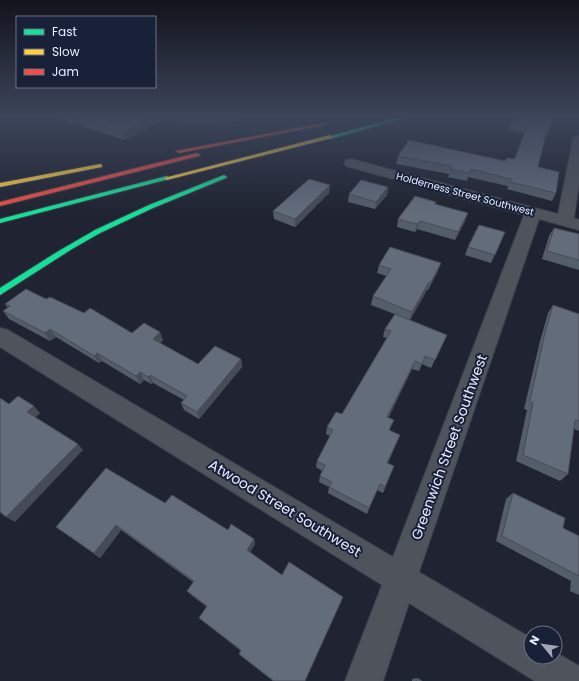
<svg xmlns="http://www.w3.org/2000/svg" width="579" height="681" viewBox="0 0 579 681" font-family="Poppins,sans-serif">
<style>
.lines{fill:none;stroke-linecap:round;stroke-linejoin:round}
.street-casing{stroke:#3c3f4b;stroke-width:2}
.fast-casing{stroke:#3c3f4b;stroke-width:2}
.slow-casing{stroke:#3c3f4b;stroke-width:2}
.jam-casing{stroke:#3c3f4b;stroke-width:2}
.street{fill:#4f535c;fill-rule:evenodd}
.fast{fill:#16e098;fill-rule:evenodd}
.slow{fill:#ffcf43;fill-rule:evenodd}
.jam{fill:#f24e42;fill-rule:evenodd}
.wall{fill:#545d6a}
.shaded-wall{fill:#454c56}
.building{fill:#626c7b;stroke:#454c56}
.labels{text-anchor:middle;dominant-baseline:central;stroke-width:4;stroke-linejoin:round;paint-order:stroke}
.far-street-label{font-size:10px;fill:#e7eeff;stroke:#192139}
.near-street-label{font-size:14px;fill:#e7eeff;stroke:#192139}
</style>
<rect width="100%" height="100%" fill="#202432"/>
<g class="lines">
<!-- street casing -->
<g class="street-casing">
<path id="street" d="M 167,116 L 245,116 L 239,120 L 197,125 L 169,119 Z
M 579,136 L 579,183 L 574,218 L 579,220 L 579,230 L 539,219 L 419,572 L 531,638 L 531,657 L 555,657 L 555,652 L 579,666 L 579,681 L 535,681 L 409,603 L 383,681 L 345,681 L 382,585 L 0,347 L 0,328 L 8,330 L 393,557 L 524,215 L 346,166 L 344,163 L 346,160 L 351,159 L 558,214 L 573,140 L 574,137 Z"/>
</g>
<!-- fast casing -->
<g class="fast-casing">
<path id="fast" d="M 404,116 L 413,116 L 330,139 L 327,137 Z
M 224,175 L 227,177 L 226,178 L 153,208 L 100,233 L 72,249 L 0,295 L 0,288 L 57,252 L 95,230 L 149,205 Z
M 167,176 L 170,178 L 169,179 L 0,223 L 0,219 Z"/>
</g>
<!-- slow casing -->
<g class="slow-casing">
<path id="slow" d="M 330,135 L 333,137 L 332,138 L 167,180 L 164,178 Z
M 100,164 L 102,165 L 102,167 L 0,187 L 0,183 Z"/>
</g>
<!-- jam casing -->
<g class="jam-casing">
<path id="jam" d="M 323,123 L 325,124 L 325,125 L 179,153 L 176,151 Z
M 197,153 L 200,155 L 199,156 L 0,206 L 0,202 Z"/>
</g>
<!-- street -->
<use href="#street" class="street"/>
<!-- fast -->
<use href="#fast" class="fast"/>
<!-- slow -->
<use href="#slow" class="slow"/>
<!-- jam -->
<use href="#jam" class="jam"/>
</g>
<!-- wall -->
<path class="wall" d="M 49,116 L 166,116 L 167,118 L 125,140 L 77,125 L 77,124 Z
M 514,116 L 550,129 L 546,137 L 546,136 L 538,167 L 556,193 L 552,201 L 507,189 L 508,186 L 468,177 L 467,181 L 448,177 L 449,174 L 396,164 L 398,156 L 505,161 L 514,159 L 524,133 L 509,130 Z
M 330,185 L 329,193 L 295,227 L 274,219 L 273,211 Z
M 388,187 L 387,195 L 375,209 L 348,202 L 349,194 Z
M 435,204 L 465,221 L 455,240 L 417,229 L 415,232 L 397,227 L 398,219 Z
M 554,228 L 579,234 L 579,270 L 542,259 L 549,236 Z
M 505,232 L 491,263 L 465,255 L 468,247 Z
M 379,265 L 438,271 L 428,290 L 427,290 L 410,320 L 371,305 L 373,296 L 387,276 L 377,273 Z
M 46,299 L 84,313 L 132,333 L 163,340 L 160,343 L 198,364 L 241,359 L 242,367 L 199,419 L 184,410 L 181,403 L 184,400 L 153,383 L 151,384 L 144,380 L 140,384 L 102,361 L 99,363 L 56,337 L 50,341 L 9,319 L 3,311 L 8,308 L 5,304 Z
M 553,305 L 579,314 L 579,431 L 574,429 L 568,474 L 560,481 L 516,461 L 527,410 L 524,409 L 540,341 L 548,313 Z
M 385,329 L 447,335 L 431,368 L 422,364 L 419,371 L 412,369 L 388,418 L 390,431 L 400,435 L 388,463 L 394,466 L 383,493 L 377,490 L 367,514 L 328,493 L 329,487 L 319,482 L 320,476 L 322,471 L 316,467 L 317,461 L 330,436 L 326,434 L 327,427 L 342,414 L 387,338 L 383,337 Z
M 513,493 L 563,528 L 579,536 L 579,595 L 570,591 L 571,581 L 496,541 L 506,499 Z
M 165,503 L 228,530 L 254,539 L 255,544 L 250,552 L 305,681 L 273,681 L 241,656 L 239,654 L 241,651 L 199,618 L 207,607 L 191,595 L 187,591 L 193,582 L 121,530 L 100,558 L 56,527 Z
M 417,678 L 422,681 L 412,681 L 412,679 Z"/>
<!-- shaded-wall -->
<path class="shaded-wall" d="M 155,116 L 166,116 L 167,118 L 125,140 L 123,133 Z
M 330,185 L 329,193 L 295,227 L 295,219 Z
M 388,187 L 387,195 L 375,209 L 376,202 Z
M 468,213 L 465,221 L 455,240 L 458,232 Z
M 420,221 L 417,229 L 415,232 L 417,224 Z
M 441,263 L 438,271 L 428,290 L 431,282 Z
M 429,282 L 427,290 L 410,320 L 412,312 Z
M 50,329 L 56,337 L 50,341 L 45,333 Z
M 160,332 L 163,340 L 156,347 L 153,339 Z
M 97,353 L 102,361 L 99,363 L 94,356 Z
M 241,359 L 242,367 L 199,419 L 197,412 Z
M 415,361 L 412,369 L 385,425 L 387,417 Z
M 140,372 L 144,380 L 140,384 L 136,376 Z
M 150,375 L 153,383 L 151,384 L 148,377 Z
M 34,406 L 40,413 L 34,419 L 27,412 Z
M 78,444 L 83,450 L 15,522 L 6,517 Z
M 116,525 L 121,530 L 100,558 L 94,553 Z
M 254,539 L 255,544 L 248,555 L 247,550 Z"/>
<!-- building -->
<path class="building" d="M 71,116 L 155,116 L 123,133 L 75,118 L 76,118 Z
M 514,116 L 553,116 L 550,129 L 547,129 L 538,167 L 559,172 L 556,193 L 510,182 L 511,179 L 471,169 L 469,173 L 450,169 L 452,166 L 398,156 L 409,140 L 505,161 L 507,158 L 515,159 L 527,125 L 512,123 Z
M 309,179 L 330,185 L 295,219 L 273,211 Z
M 361,180 L 388,187 L 376,202 L 349,194 Z
M 415,196 L 436,202 L 435,204 L 468,213 L 458,232 L 420,221 L 417,224 L 398,219 Z
M 479,225 L 505,232 L 495,255 L 468,247 Z
M 554,228 L 579,234 L 579,260 L 547,251 Z
M 390,247 L 441,263 L 431,282 L 429,282 L 412,312 L 373,296 L 391,269 L 379,265 Z
M 26,289 L 46,299 L 50,297 L 84,313 L 90,308 L 132,333 L 144,323 L 160,332 L 153,339 L 198,364 L 215,346 L 241,359 L 197,412 L 181,403 L 187,396 L 150,375 L 148,377 L 140,372 L 136,376 L 97,353 L 94,356 L 50,329 L 45,333 L 3,311 L 10,306 L 5,304 Z
M 553,305 L 579,314 L 579,421 L 575,420 L 568,474 L 523,455 L 533,403 L 530,401 L 545,333 Z
M 395,314 L 447,335 L 435,360 L 425,356 L 422,364 L 415,361 L 387,417 L 394,420 L 389,430 L 400,435 L 387,463 L 394,466 L 385,487 L 380,484 L 369,508 L 329,487 L 332,482 L 320,476 L 325,465 L 317,461 L 333,430 L 327,427 L 336,412 L 342,414 L 391,331 L 385,329 Z
M 18,396 L 34,406 L 27,412 L 78,444 L 6,517 L 0,512 L 0,398 L 9,404 Z
M 106,468 L 165,503 L 172,495 L 228,530 L 231,524 L 254,539 L 247,550 L 282,575 L 289,562 L 343,597 L 305,681 L 274,681 L 239,654 L 241,650 L 199,618 L 207,606 L 187,591 L 194,581 L 116,525 L 94,553 L 56,527 Z
M 513,493 L 565,518 L 563,528 L 579,536 L 579,576 L 502,536 Z
M 417,678 L 422,681 L 416,681 Z"/>
<!-- sky -->
<linearGradient id="sky" x2="0" y2="1"><stop stop-color="#12141c"/><stop offset="0.55" stop-color="#3c455a"/><stop offset="1" stop-color="#3c455a" stop-opacity="0"/></linearGradient>
<rect width="579" height="212" fill="url(#sky)"/>
<g class="labels">
<!-- far-street labels -->
<g class="far-street-label">
<text transform="translate(465 194) rotate(15)">Holderness Street Southwest</text>
</g>
<!-- near-street labels -->
<g class="near-street-label">
<text transform="translate(449 447) rotate(-70)">Greenwich Street Southwest</text>
<text transform="translate(285 508) rotate(31)">Atwood Street Southwest</text>
</g>
</g>
<!-- legend -->
<rect x="16" y="16" width="140" height="72" fill="#192139" stroke="#6b7388"/>
<rect x="24" y="29" width="20" height="6" fill="#16e098" stroke="#6b7388"/>
<text x="52" y="36" font-size="12" fill="#e7eeff">Fast</text>
<rect x="24" y="49" width="20" height="6" fill="#ffcf43" stroke="#6b7388"/>
<text x="52" y="56" font-size="12" fill="#e7eeff">Slow</text>
<rect x="24" y="69" width="20" height="6" fill="#f24e42" stroke="#6b7388"/>
<text x="52" y="76" font-size="12" fill="#e7eeff">Jam</text>
<!-- north arrow -->
<g transform="translate(543 645) rotate(299)"><circle r="19" fill="#192139" stroke="#6b7388"/>
<path d="M0-3L7 15L0 10L-7 15Z" fill="#a1a7b7"/>
<text y="-6" font-size="11" font-weight="bold" text-anchor="middle" fill="#e7eeff">N</text>
</g>
</svg>
